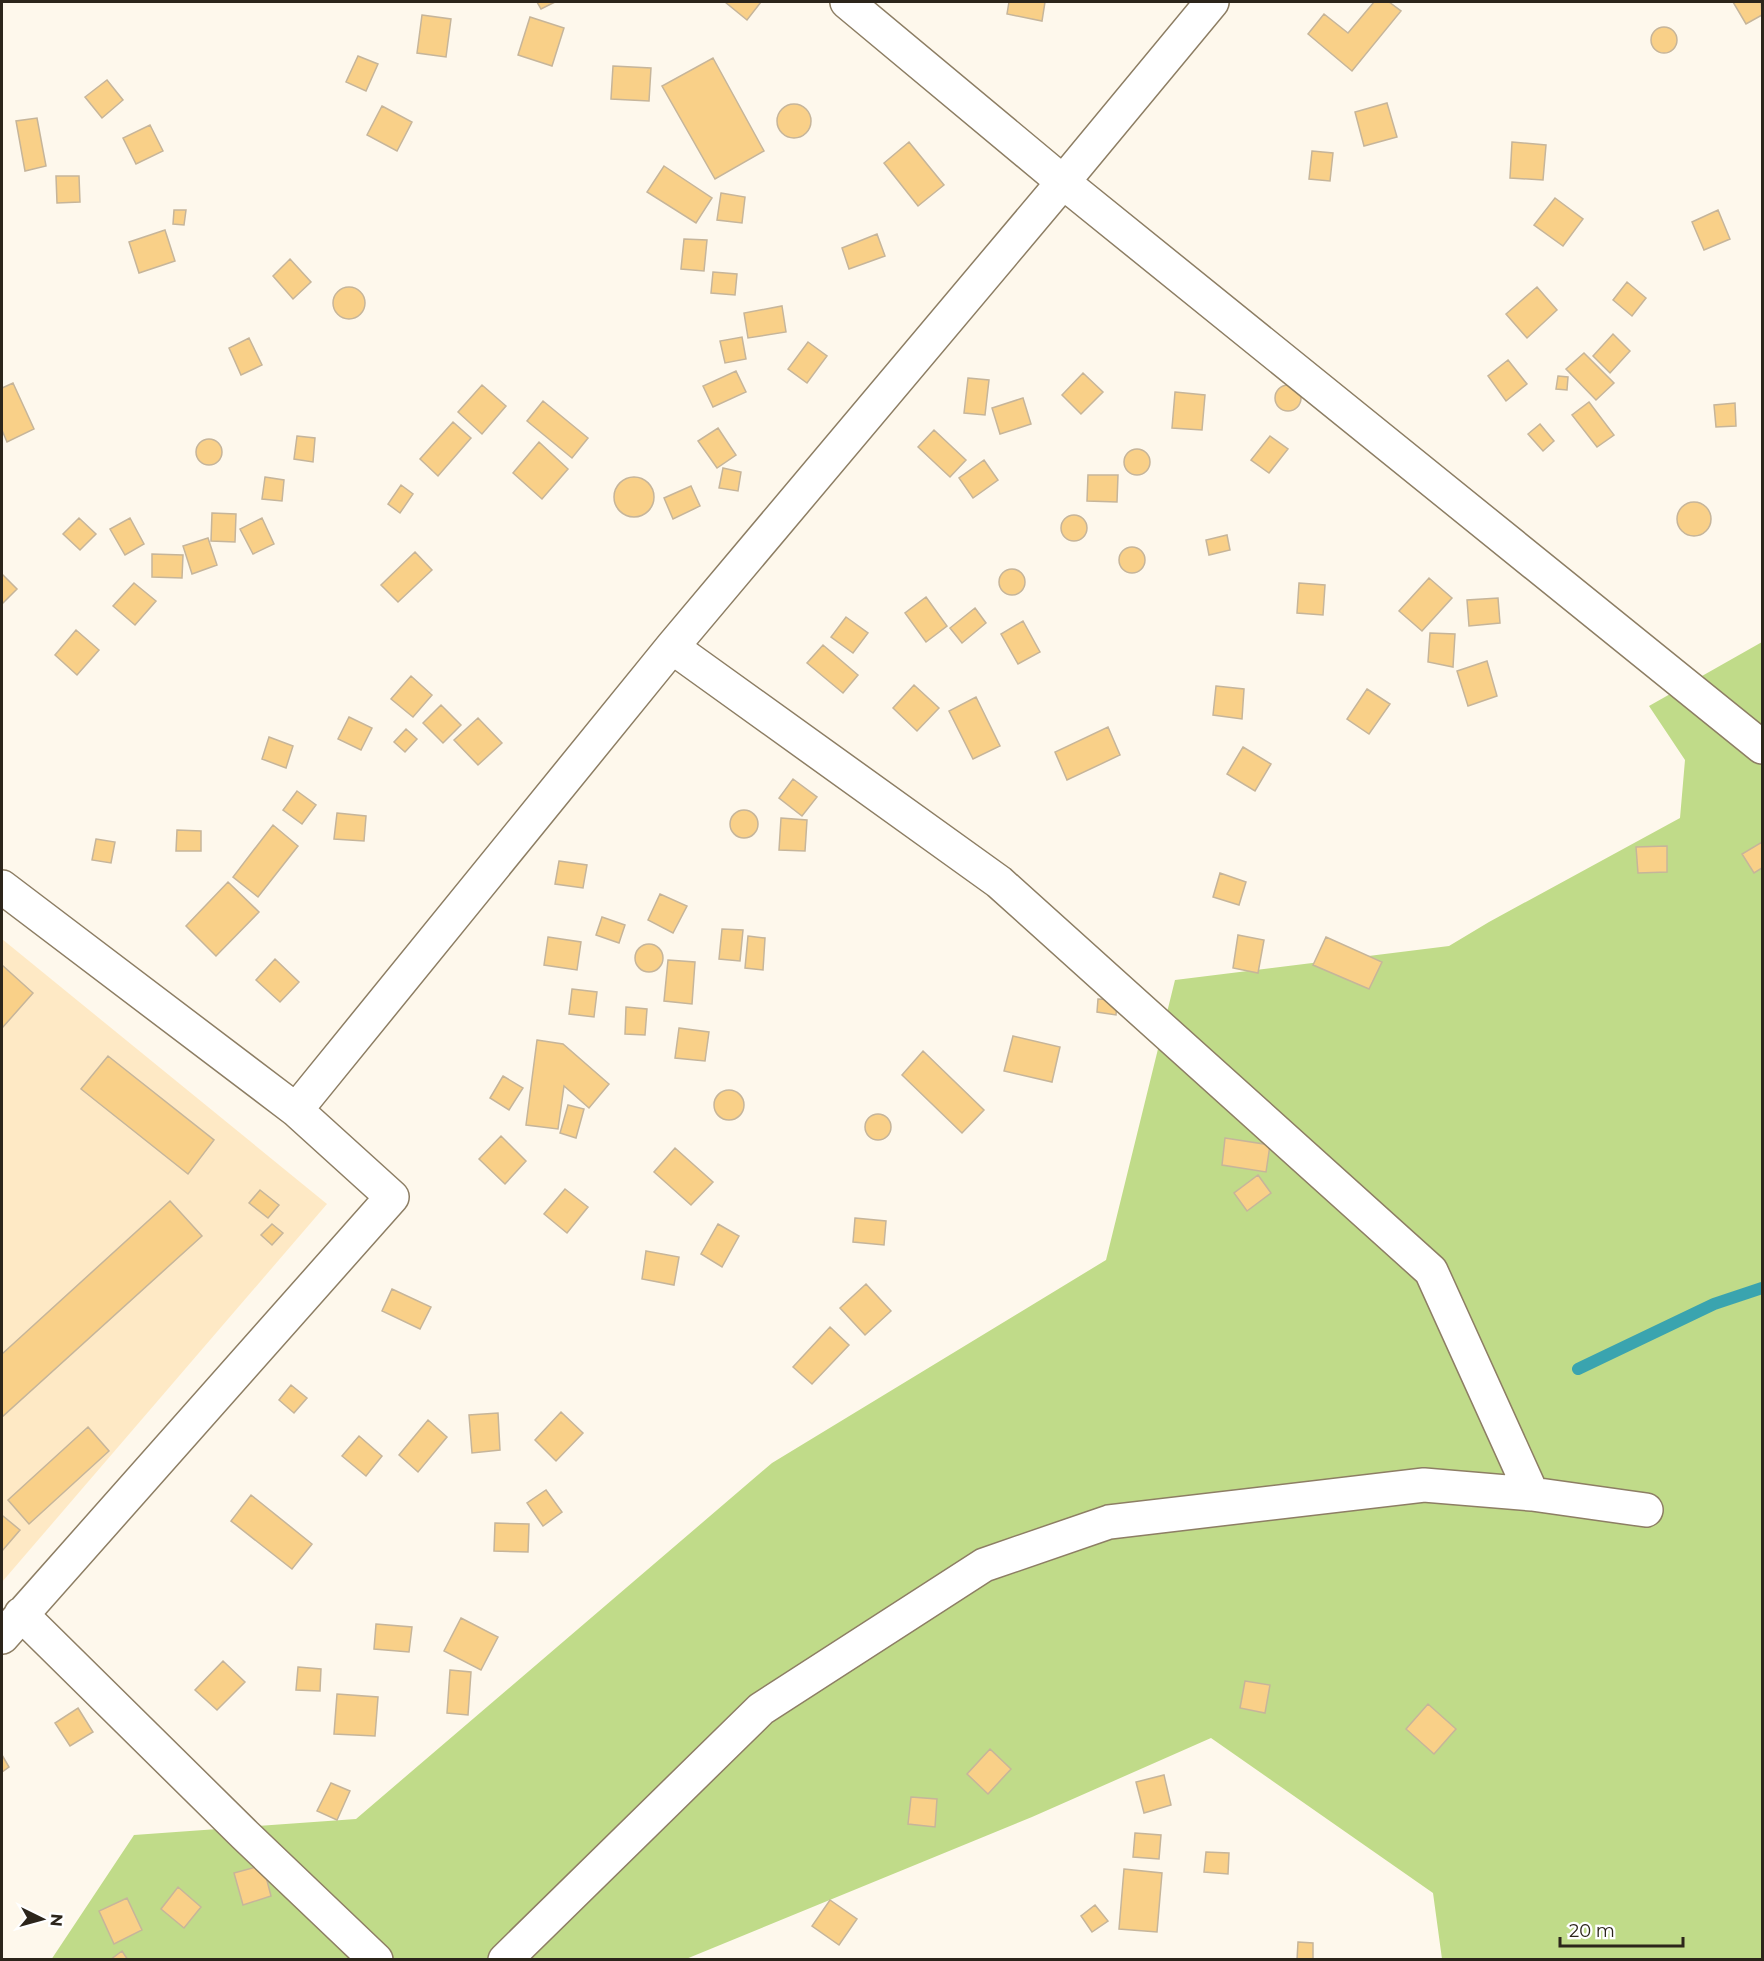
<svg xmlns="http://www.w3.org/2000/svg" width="1764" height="1961" viewBox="0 0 1764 1961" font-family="Montserrat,sans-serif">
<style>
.built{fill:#fee9c5}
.green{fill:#c0db89}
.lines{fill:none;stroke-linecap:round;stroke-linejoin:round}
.stream{stroke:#3aa4af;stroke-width:12}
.building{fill:#f9d088;stroke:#c6b59a;stroke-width:1.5}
.street-casing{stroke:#8d7e64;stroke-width:36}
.street{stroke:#fff;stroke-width:33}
</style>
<rect width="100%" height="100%" fill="#fef8ec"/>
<!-- built -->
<path class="built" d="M 2,939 L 327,1204 L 2,1582 Z"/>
<!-- green -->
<path class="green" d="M 1762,642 L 1762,1959 L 1442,1959 L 1433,1893 L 1211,1738 L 1032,1817 L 686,1959 L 51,1960 L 134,1835 L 356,1819 L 772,1463 L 1106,1260 L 1175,980 L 1449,946 L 1489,922 L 1680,818 L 1685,760 L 1649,706 Z"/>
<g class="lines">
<!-- stream -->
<path class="stream" d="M 1578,1369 L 1714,1304 L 1762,1288"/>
</g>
<!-- building -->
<path class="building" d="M 537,2 L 555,2 L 541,9 Z
M 725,2 L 761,2 L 747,20 Z
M 1009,2 L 1045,2 L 1042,21 L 1007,14 Z
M 1374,2 L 1389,2 L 1401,11 L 1352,71 L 1308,34 L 1324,14 L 1348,33 Z
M 1733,2 L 1761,2 L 1762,15 L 1746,24 Z
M 422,15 L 451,19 L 446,57 L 417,53 Z
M 530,17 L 564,28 L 552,66 L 518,55 Z
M1651 40a13 13 0 1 1 26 0a13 13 0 1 1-26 0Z
M 358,56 L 378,64 L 366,91 L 346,82 Z
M 713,58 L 764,151 L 715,179 L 662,86 Z
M 613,66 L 651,68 L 649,101 L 611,99 Z
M 107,80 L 123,100 L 102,118 L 85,97 Z
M 1387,103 L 1397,137 L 1364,146 L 1355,112 Z
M777 121a17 17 0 1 1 34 0a17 17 0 1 1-34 0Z
M 382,106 L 412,122 L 397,151 L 367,135 Z
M 37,118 L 46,166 L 25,171 L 16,121 Z
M 150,125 L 163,151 L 136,164 L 123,138 Z
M 909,142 L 944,185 L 918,206 L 884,163 Z
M 1512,142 L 1546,145 L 1543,180 L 1510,178 Z
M 1312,151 L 1333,153 L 1330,181 L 1309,179 Z
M 664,166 L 712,198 L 696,223 L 647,192 Z
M 56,176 L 79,176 L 80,202 L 57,203 Z
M 721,193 L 745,197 L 742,223 L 717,220 Z
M 1555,198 L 1583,219 L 1563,246 L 1534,225 Z
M 174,210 L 186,210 L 184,225 L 173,224 Z
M 1718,210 L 1730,239 L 1704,250 L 1692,222 Z
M 165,230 L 175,261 L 139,273 L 129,242 Z
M 877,234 L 885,256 L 849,269 L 842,248 Z
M 684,239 L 707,240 L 704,271 L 681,269 Z
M 290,259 L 311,282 L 293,299 L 273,276 Z
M 713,272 L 737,274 L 735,295 L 711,293 Z
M 1627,282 L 1646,298 L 1632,316 L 1613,300 Z
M 1537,287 L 1557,310 L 1527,338 L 1506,314 Z
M333 303a16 16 0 1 1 32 0a16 16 0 1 1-32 0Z
M 782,306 L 786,332 L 748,338 L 744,313 Z
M 1613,334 L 1630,351 L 1610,373 L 1593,356 Z
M 742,337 L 746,359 L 725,363 L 720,341 Z
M 249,338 L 262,365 L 241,375 L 229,348 Z
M 808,342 L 827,356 L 807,383 L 788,369 Z
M 1584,353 L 1614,383 L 1596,400 L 1566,369 Z
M 1508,360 L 1527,384 L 1506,401 L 1488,376 Z
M 736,371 L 746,392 L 713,407 L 703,386 Z
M 1083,373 L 1103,392 L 1081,414 L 1062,395 Z
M 1558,376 L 1568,377 L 1567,390 L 1556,389 Z
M 968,378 L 989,380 L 985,415 L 964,413 Z
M 13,383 L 34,429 L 7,442 L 2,430 L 2,388 Z
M 482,385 L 506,406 L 482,434 L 458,412 Z
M1275 398a13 13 0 1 1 26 0a13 13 0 1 1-26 0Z
M 1175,392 L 1205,395 L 1202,430 L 1172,428 Z
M 1023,398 L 1031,424 L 1000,434 L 992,408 Z
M 543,401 L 588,438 L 572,458 L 527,421 Z
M 1589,402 L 1614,435 L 1597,447 L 1572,415 Z
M 1735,403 L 1736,426 L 1716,427 L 1714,405 Z
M 453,422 L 471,438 L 438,476 L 420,459 Z
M 1540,424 L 1554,441 L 1543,451 L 1528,434 Z
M 718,428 L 736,455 L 717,468 L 698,441 Z
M 934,430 L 966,460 L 950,477 L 918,447 Z
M 297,436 L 315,438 L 313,462 L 294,459 Z
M 1270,436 L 1288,449 L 1269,473 L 1251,460 Z
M196 452a13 13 0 1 1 26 0a13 13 0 1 1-26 0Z
M 539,442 L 568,469 L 542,499 L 513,473 Z
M1124 462a13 13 0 1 1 26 0a13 13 0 1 1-26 0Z
M 984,460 L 998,480 L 973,498 L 959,478 Z
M 723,468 L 741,472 L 738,491 L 719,488 Z
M 1088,475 L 1118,475 L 1117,502 L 1087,501 Z
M 265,477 L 284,480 L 282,501 L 262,499 Z
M614 497a20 20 0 1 1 40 0a20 20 0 1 1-40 0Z
M 401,485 L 413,494 L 400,513 L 388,504 Z
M 691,486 L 700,506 L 673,519 L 664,498 Z
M1677 519a17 17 0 1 1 34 0a17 17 0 1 1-34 0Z
M 212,513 L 236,514 L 235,542 L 211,541 Z
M1061 528a13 13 0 1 1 26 0a13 13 0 1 1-26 0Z
M 79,518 L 96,534 L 80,550 L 63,534 Z
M 130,518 L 144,544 L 125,555 L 110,529 Z
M 262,518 L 274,544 L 253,554 L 240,529 Z
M 1227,535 L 1230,550 L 1209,555 L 1206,540 Z
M 208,538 L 217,565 L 192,574 L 183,546 Z
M1119 560a13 13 0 1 1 26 0a13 13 0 1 1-26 0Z
M 415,552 L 432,570 L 398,602 L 381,585 Z
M 152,554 L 183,555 L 182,578 L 152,577 Z
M999 582a13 13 0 1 1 26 0a13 13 0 1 1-26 0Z
M 2,574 L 17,589 L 2,604 Z
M 1429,578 L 1452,598 L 1422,631 L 1399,611 Z
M 134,583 L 156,601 L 135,625 L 113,606 Z
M 1299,583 L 1325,585 L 1323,615 L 1297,613 Z
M 926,597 L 947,626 L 926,642 L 905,613 Z
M 1498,598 L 1500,623 L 1469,626 L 1467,600 Z
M 975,608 L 986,623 L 962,643 L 950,628 Z
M 846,617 L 868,633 L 853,653 L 831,637 Z
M 1023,621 L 1040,652 L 1018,664 L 1001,634 Z
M 76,630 L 99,650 L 77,675 L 55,655 Z
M 1430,633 L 1455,634 L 1453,667 L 1428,662 Z
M 823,645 L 858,675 L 843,693 L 807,663 Z
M 1487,661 L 1497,696 L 1468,706 L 1457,671 Z
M 411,676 L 432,695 L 413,717 L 391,699 Z
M 914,685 L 939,708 L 917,731 L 893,708 Z
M 1216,686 L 1244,689 L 1242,719 L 1213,715 Z
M 1367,689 L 1390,704 L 1369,734 L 1347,719 Z
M 976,697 L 1000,746 L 973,759 L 949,711 Z
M 441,705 L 461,725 L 443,743 L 423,723 Z
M 349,717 L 372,728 L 361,750 L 338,739 Z
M 478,718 L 502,743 L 478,765 L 454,740 Z
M 1108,727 L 1120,755 L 1067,780 L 1055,752 Z
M 406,729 L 417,739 L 405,752 L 394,742 Z
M 269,737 L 293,746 L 286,768 L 262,759 Z
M 1243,747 L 1271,764 L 1255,791 L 1227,774 Z
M 793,779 L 817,797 L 802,816 L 779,798 Z
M 297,791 L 316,805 L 302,824 L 283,810 Z
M730 824a14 14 0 1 1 28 0a14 14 0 1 1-28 0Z
M 337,813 L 366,816 L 364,841 L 334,839 Z
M 781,818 L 807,820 L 805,851 L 779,850 Z
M 273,825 L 298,846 L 258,897 L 233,877 Z
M 177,830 L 201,831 L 201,851 L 176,851 Z
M 96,839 L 115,842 L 111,863 L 92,860 Z
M 1762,842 L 1762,868 L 1754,873 L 1742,854 Z
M 1667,846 L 1667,872 L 1638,873 L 1636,847 Z
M 559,861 L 587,865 L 583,888 L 555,884 Z
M 1220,873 L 1246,882 L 1239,905 L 1213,897 Z
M 228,882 L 259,912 L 216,956 L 186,926 Z
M 660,894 L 687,906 L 673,933 L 648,920 Z
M 602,917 L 625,925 L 619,943 L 596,935 Z
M 722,929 L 743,930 L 740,961 L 719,959 Z
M 1238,935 L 1264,940 L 1258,973 L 1233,968 Z
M 748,936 L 765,938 L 763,970 L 745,968 Z
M 548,937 L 581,942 L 577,970 L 544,965 Z
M 1326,937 L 1382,962 L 1369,989 L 1313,965 Z
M635 958a14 14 0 1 1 28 0a14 14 0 1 1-28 0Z
M 275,959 L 299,982 L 280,1002 L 256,980 Z
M 668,960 L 695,962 L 692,1004 L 664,1001 Z
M 2,965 L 33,993 L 3,1027 L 2,1026 Z
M 572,989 L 597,992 L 594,1017 L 569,1014 Z
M 1098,999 L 1117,1000 L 1116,1015 L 1097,1012 Z
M 626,1007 L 647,1009 L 645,1035 L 625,1034 Z
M 679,1028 L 709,1032 L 705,1061 L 675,1058 Z
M 1013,1036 L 1060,1047 L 1052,1082 L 1004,1071 Z
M 537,1040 L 563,1044 L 609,1084 L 589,1108 L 564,1086 L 558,1129 L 526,1125 Z
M 923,1051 L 984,1110 L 962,1133 L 902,1075 Z
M 108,1056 L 214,1140 L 188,1174 L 81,1089 Z
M 503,1076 L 523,1088 L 509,1110 L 490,1098 Z
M714 1105a15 15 0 1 1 30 0a15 15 0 1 1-30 0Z
M 568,1105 L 584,1109 L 576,1138 L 560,1133 Z
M865 1127a13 13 0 1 1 26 0a13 13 0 1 1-26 0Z
M 501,1136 L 526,1161 L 505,1184 L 479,1159 Z
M 1225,1138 L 1270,1145 L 1266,1172 L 1222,1165 Z
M 675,1148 L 713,1182 L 691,1205 L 654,1172 Z
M 1258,1175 L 1271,1193 L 1247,1211 L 1234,1193 Z
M 565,1189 L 588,1207 L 567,1233 L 544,1214 Z
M 260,1190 L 279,1205 L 268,1218 L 249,1203 Z
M 170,1201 L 202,1236 L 2,1417 L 2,1354 Z
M 855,1218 L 886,1221 L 884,1245 L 853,1242 Z
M 272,1224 L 283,1233 L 272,1245 L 261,1235 Z
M 718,1224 L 739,1236 L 722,1267 L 701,1254 Z
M 646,1251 L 679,1257 L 674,1285 L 642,1279 Z
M 866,1284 L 891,1311 L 865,1335 L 840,1308 Z
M 392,1289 L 431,1307 L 420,1329 L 382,1311 Z
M 830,1327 L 849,1345 L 812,1384 L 793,1367 Z
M 291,1385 L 307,1398 L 294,1413 L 279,1400 Z
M 561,1412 L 583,1433 L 556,1461 L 535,1440 Z
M 498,1413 L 500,1450 L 472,1453 L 469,1415 Z
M 428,1420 L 447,1437 L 418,1472 L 399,1455 Z
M 88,1427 L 109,1451 L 29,1524 L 8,1500 Z
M 359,1436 L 382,1456 L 366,1476 L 342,1456 Z
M 546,1490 L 562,1512 L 543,1526 L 527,1503 Z
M 251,1495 L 312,1544 L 292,1569 L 231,1521 Z
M 3,1516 L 20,1530 L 2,1551 L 2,1518 Z
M 495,1523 L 529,1524 L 528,1552 L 494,1551 Z
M 461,1618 L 498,1637 L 481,1670 L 444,1651 Z
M 376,1624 L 412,1627 L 409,1652 L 374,1649 Z
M 223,1661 L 245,1682 L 217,1710 L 195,1690 Z
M 298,1667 L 321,1669 L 320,1691 L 296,1690 Z
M 450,1670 L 471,1672 L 468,1715 L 447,1713 Z
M 1245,1681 L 1270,1685 L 1265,1713 L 1240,1708 Z
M 337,1694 L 378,1697 L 375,1736 L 334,1734 Z
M 1428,1704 L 1456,1729 L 1434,1754 L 1406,1729 Z
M 78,1708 L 93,1732 L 70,1746 L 55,1723 Z
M 990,1749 L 1011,1769 L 988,1794 L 967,1774 Z
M 2,1755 L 9,1767 L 2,1772 Z
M 1164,1775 L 1171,1805 L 1144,1813 L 1136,1782 Z
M 331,1783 L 350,1791 L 337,1820 L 317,1811 Z
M 911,1797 L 937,1799 L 935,1827 L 908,1824 Z
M 1135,1833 L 1161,1835 L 1159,1859 L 1133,1857 Z
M 1206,1852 L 1229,1853 L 1228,1874 L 1204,1872 Z
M 263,1865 L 271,1896 L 243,1905 L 234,1873 Z
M 1124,1869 L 1162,1873 L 1157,1932 L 1119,1929 Z
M 178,1887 L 201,1907 L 184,1928 L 161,1909 Z
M 127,1898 L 142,1930 L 114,1944 L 99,1911 Z
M 830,1900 L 857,1919 L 839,1945 L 812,1926 Z
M 1095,1905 L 1108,1921 L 1092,1932 L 1081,1916 Z
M 1298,1942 L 1313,1943 L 1313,1960 L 1297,1960 Z
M 122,1951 L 128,1960 L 110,1960 Z"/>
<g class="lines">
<!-- street casing -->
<g class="street-casing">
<path id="street" d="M 847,2 L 1063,182 L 1762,747
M 672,647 L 999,882 L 1431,1271 L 1532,1494
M 2,887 L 296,1110 L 392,1197 L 2,1637
M 296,1110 L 672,647 L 1063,182 L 1212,2
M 21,1614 L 245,1835 L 376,1960
M 505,1960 L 761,1709 L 984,1565 L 1109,1522 L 1424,1485 L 1532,1494 L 1646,1510"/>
</g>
<!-- street -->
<use href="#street" class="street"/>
</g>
<!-- border -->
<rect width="1764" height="1961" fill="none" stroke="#2c251b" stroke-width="6"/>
<!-- north arrow -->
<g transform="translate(42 1919) rotate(95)" stroke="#ffffff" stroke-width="4.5" paint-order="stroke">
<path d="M0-4.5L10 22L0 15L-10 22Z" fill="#2c251b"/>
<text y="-9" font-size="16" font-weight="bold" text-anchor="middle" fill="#2c251b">N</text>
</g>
<!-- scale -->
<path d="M1560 1937v9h123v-9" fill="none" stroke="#2c251b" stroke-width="3"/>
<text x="1569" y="1937" font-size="18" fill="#2c251b" stroke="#ffffff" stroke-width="4.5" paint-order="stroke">20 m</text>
</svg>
